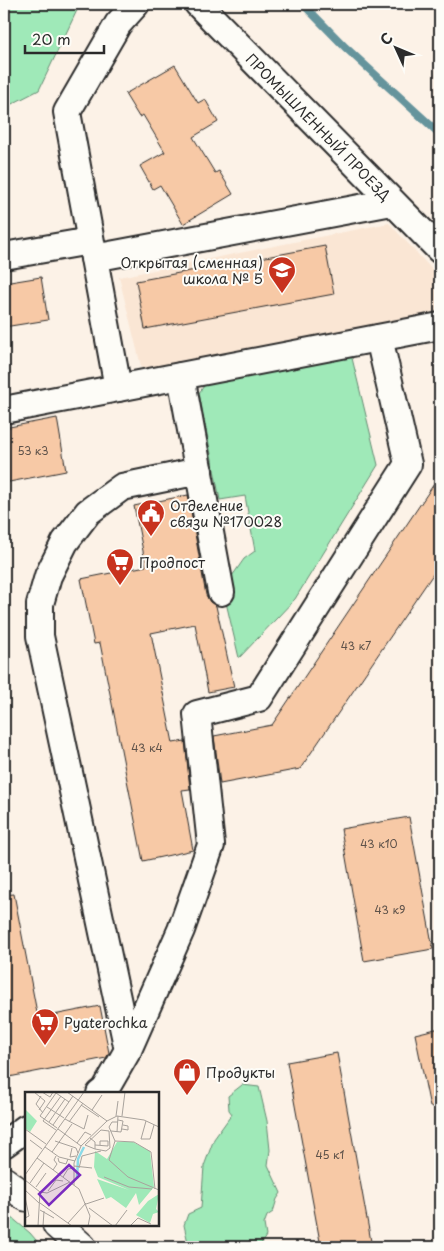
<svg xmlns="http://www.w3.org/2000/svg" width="444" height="1251" viewBox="0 0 444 1251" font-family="'Playpen Sans',sans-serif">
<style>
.built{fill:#fae6d4}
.green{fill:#9fe9b8;stroke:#658a72}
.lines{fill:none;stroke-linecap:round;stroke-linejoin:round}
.stream{stroke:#65949c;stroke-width:8}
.building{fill:#f7c9a6;stroke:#2b2b2b}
.minor-casing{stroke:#2b2b2b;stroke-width:30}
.major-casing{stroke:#2b2b2b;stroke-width:31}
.minor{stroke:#fdfcf7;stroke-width:26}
.major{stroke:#fdfcf7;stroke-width:28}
.labels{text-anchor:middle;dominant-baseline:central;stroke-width:4;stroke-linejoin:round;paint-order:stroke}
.number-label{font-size:11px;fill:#5e524a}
.street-label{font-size:14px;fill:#2b2b2b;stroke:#fdfcf7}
.poi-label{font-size:14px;fill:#2b2b2b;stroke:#fdfcf7;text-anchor:start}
.inset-river{fill:none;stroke:#8bdae8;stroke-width:2.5}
.inset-road{fill:none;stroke:#a8a29c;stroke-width:1}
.view{fill:#7b2cbf;fill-opacity:0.15;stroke:#7b2cbf;stroke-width:2.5}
.inset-edge{fill:none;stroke:#2b2b2b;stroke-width:2.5}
</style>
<rect width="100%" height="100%" fill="#fcf2e7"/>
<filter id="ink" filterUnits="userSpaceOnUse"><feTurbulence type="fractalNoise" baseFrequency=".02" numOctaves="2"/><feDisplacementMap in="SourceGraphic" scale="10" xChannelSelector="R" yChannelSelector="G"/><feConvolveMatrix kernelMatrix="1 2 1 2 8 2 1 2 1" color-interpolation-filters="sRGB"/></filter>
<g filter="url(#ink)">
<!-- built -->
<path class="built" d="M 389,223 L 440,278 L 440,311 L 335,332 L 339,346 L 205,371 L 201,358 L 142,370 L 119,277 Z"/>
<!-- green -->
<path class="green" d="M 4,4 L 80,4 L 39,90 L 4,108 Z
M 351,354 L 378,465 L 295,599 L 239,658 L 221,581 L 230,579 L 244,559 L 255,551 L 245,496 L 220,500 L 199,393 L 206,383 Z
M 242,1085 L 259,1087 L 267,1121 L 270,1150 L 268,1165 L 281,1193 L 277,1199 L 273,1212 L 267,1216 L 264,1224 L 266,1236 L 261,1244 L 271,1247 L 189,1247 L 184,1225 L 188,1214 L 201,1208 L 204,1166 L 214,1139 L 232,1114 L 229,1110 L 228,1096 Z
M 4,1211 L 30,1233 L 42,1247 L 4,1247 Z"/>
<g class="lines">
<!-- stream -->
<path class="stream" d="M 303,4 L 345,47 L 440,134"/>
</g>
<!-- building -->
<path class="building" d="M 175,65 L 198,103 L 205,99 L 218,122 L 193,137 L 215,173 L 219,171 L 233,194 L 183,224 L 160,185 L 153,189 L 140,166 L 165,152 L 143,115 L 139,117 L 125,94 Z
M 325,246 L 334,294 L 145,329 L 136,281 Z
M 41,277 L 48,320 L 4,327 L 4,283 Z
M 57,418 L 66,471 L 4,483 L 4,428 Z
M 440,475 L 440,564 L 300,769 L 220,784 L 214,736 L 272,725 Z
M 188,495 L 206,595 L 210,602 L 216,606 L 234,687 L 208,692 L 195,624 L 151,633 L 173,743 L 185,741 L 190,789 L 182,790 L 193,850 L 143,861 L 100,643 L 94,644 L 81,579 L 146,566 L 134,506 Z
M 409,817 L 433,949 L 364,961 L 341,829 Z
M 14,894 L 38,1018 L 100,1006 L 109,1053 L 106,1058 L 4,1078 L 4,895 Z
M 440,1028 L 440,1106 L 430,1107 L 415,1034 Z
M 337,1053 L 372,1247 L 321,1247 L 287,1062 Z"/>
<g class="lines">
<!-- minor casing -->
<g class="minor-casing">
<g id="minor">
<path id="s1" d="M 198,4 L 440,250"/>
<path d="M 4,256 L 90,241"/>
<path d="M 94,258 L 392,202"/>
<path d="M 181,376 L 221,592"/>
<path d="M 118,388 L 67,112 L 118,24 L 136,4"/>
<path d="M 4,410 L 440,326"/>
<path d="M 128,1050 L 40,636 L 40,604 L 48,576 L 65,542 L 88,512 L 122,487 L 199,471"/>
<path d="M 100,1094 L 105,1090 L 128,1050 L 181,930 L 211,845 L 197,714 L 259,698 L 408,464 L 379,338"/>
<path d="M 4,1144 L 26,1128"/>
</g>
</g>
<!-- major casing -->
<g class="major-casing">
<path id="major" d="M 4,1181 L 26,1197
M 57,1225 L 82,1247"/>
</g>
<!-- minor -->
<use href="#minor" class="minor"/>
<!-- major -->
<use href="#major" class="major"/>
</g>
</g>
<!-- icons -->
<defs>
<g id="school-pin" transform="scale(1.4375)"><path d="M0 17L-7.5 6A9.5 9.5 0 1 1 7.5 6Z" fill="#c8321e" stroke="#fdfcf7"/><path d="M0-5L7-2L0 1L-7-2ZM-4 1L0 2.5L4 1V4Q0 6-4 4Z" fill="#fff"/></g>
<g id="civic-pin" transform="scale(1.4375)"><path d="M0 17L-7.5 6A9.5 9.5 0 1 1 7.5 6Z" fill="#c8321e" stroke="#fdfcf7"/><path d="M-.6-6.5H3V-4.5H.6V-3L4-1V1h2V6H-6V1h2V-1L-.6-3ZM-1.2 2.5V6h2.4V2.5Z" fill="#fff"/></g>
<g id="supermarket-pin" transform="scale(1.4375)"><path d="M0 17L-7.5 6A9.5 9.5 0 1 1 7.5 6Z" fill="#c8321e" stroke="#fdfcf7"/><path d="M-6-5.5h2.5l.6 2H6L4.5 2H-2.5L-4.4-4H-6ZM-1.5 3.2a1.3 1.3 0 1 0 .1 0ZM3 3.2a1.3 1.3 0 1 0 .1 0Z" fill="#fff"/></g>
<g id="shop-pin" transform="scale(1.4375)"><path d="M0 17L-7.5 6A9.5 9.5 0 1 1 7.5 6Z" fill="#c8321e" stroke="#fdfcf7"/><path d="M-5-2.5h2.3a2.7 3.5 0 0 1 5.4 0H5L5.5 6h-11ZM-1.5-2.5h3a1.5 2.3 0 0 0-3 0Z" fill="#fff"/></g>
</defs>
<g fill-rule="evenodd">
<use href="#school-pin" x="282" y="270"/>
<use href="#civic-pin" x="151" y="513"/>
<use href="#supermarket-pin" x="120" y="562"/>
<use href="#supermarket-pin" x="45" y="1022"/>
<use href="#shop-pin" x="187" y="1072"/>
</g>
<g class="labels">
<!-- number labels -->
<g class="number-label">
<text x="33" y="450">53 к3</text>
<text x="356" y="645">43 к7</text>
<text x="147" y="747">43 к4</text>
<text x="379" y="843">43 к10</text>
<text x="390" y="909">43 к9</text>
<text x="330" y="1154">45 к1</text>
</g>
<!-- street labels -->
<g class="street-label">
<text stroke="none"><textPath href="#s1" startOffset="172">ПРОМЫШЛЕННЫЙ ПРОЕЗД</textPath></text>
</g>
<!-- poi labels -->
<g class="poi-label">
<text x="263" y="262" text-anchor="end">Открытая (сменная)<tspan x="263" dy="16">школа № 5</tspan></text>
<text x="170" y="505">Отделение<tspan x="170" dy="16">связи №170028</tspan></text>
<text x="139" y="562">Продпост</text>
<text x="64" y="1022">Pyaterochka</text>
<text x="206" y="1072">Продукты</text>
</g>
</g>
<!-- overview -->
<g transform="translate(25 1092)">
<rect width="134" height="134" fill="#fcf2e7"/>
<path d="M 0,17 L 12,29 L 5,40 L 0,36 ZM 92,50 L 108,50 L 125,59 L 129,95 L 114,113 L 111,101 L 101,116 L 86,105 L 81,107 L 72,87 L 104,98 L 73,85 L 69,75 L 70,59 L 82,67 ZM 134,102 L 131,117 L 134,120 L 128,122 L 125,131 L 111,123 L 123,109 Z" fill="#9fe9b8"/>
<path class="inset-river" d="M 52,87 L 53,67 L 59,55"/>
<path class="inset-road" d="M 9,0 L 20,9 L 14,18M 17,0 L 25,5 L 28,0M 42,0 L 82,29M 31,1 L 15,24 L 32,36M 31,1 L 44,10M 16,4 L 11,12 L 18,21M 56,13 L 74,25M 22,15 L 39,26M 67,18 L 77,3M 91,24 L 93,9M 97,24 L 100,0M 40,27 L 59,37 L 63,23M 121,29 L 116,47 L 125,47 L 129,33M 24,30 L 40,7M 44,30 L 58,11M 93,30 L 87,30 L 84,35 L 90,49 L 84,68 L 103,85 L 134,98M 28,33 L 48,4M 0,37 L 21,52M 33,37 L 56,54M 97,37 L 103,38 L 103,34 L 98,33M 31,38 L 18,29 L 36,4M 86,39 L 96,40 L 98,29 L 93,28M 92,40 L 93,24M 5,48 L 17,57M 30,49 L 51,56 L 53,61M 90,49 L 109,50 L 126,60 L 130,97M 52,51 L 60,40 L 66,43M 60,53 L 76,38 L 84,39M 60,53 L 70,57 L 70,50 L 65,46M 70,53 L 83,54 L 83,49 L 75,49 L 75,53M 20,55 L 34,65 L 50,69M 47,56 L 45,65 L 51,64M 70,57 L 81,59 L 85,56 L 84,39M 27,60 L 47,32M 12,66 L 54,97 L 65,124 L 63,134M 33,66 L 34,70 L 41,72 L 43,67M 49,74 L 67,76M 54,76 L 57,64 L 76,59M 28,78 L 32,72 L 29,68 L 31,64M 0,83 L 59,0M 38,85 L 43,77 L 49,76M 79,85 L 104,95 L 127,97M 0,88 L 15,100 L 13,134M 5,91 L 19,71M 49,93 L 49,71 L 56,54 L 82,29 L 92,24 L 119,28 L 134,35M 11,95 L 21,81M 0,98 L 14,111M 23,99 L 31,88 L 38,89M 15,100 L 22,101 L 45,90M 0,105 L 4,124 L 0,126M 15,111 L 47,134M 61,112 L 79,106M 64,116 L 88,134M 15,118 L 29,126M 43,131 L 61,111M 18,134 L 19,119M 90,134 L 102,118M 105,134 L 113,126 L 126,132"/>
<path class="view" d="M 44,73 L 55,83 L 24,113 L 14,102 Z"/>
<rect width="134" height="134" class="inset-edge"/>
</g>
<!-- margin -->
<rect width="444" height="1251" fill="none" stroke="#fdfcf7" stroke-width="20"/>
<rect x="10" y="10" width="424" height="1231" fill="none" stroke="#2b2b2b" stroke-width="2" filter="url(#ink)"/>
<!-- north arrow -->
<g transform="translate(396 48) rotate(314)" stroke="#fdfcf7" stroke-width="4" paint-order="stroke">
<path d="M0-4L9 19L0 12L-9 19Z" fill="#2b2b2b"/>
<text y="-8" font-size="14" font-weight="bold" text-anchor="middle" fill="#2b2b2b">С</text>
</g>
<!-- scale -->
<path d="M25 45v8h79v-8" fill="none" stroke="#2b2b2b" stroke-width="2.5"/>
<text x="32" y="45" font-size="15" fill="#2b2b2b" stroke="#fdfcf7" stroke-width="4" paint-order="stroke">20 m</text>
</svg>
